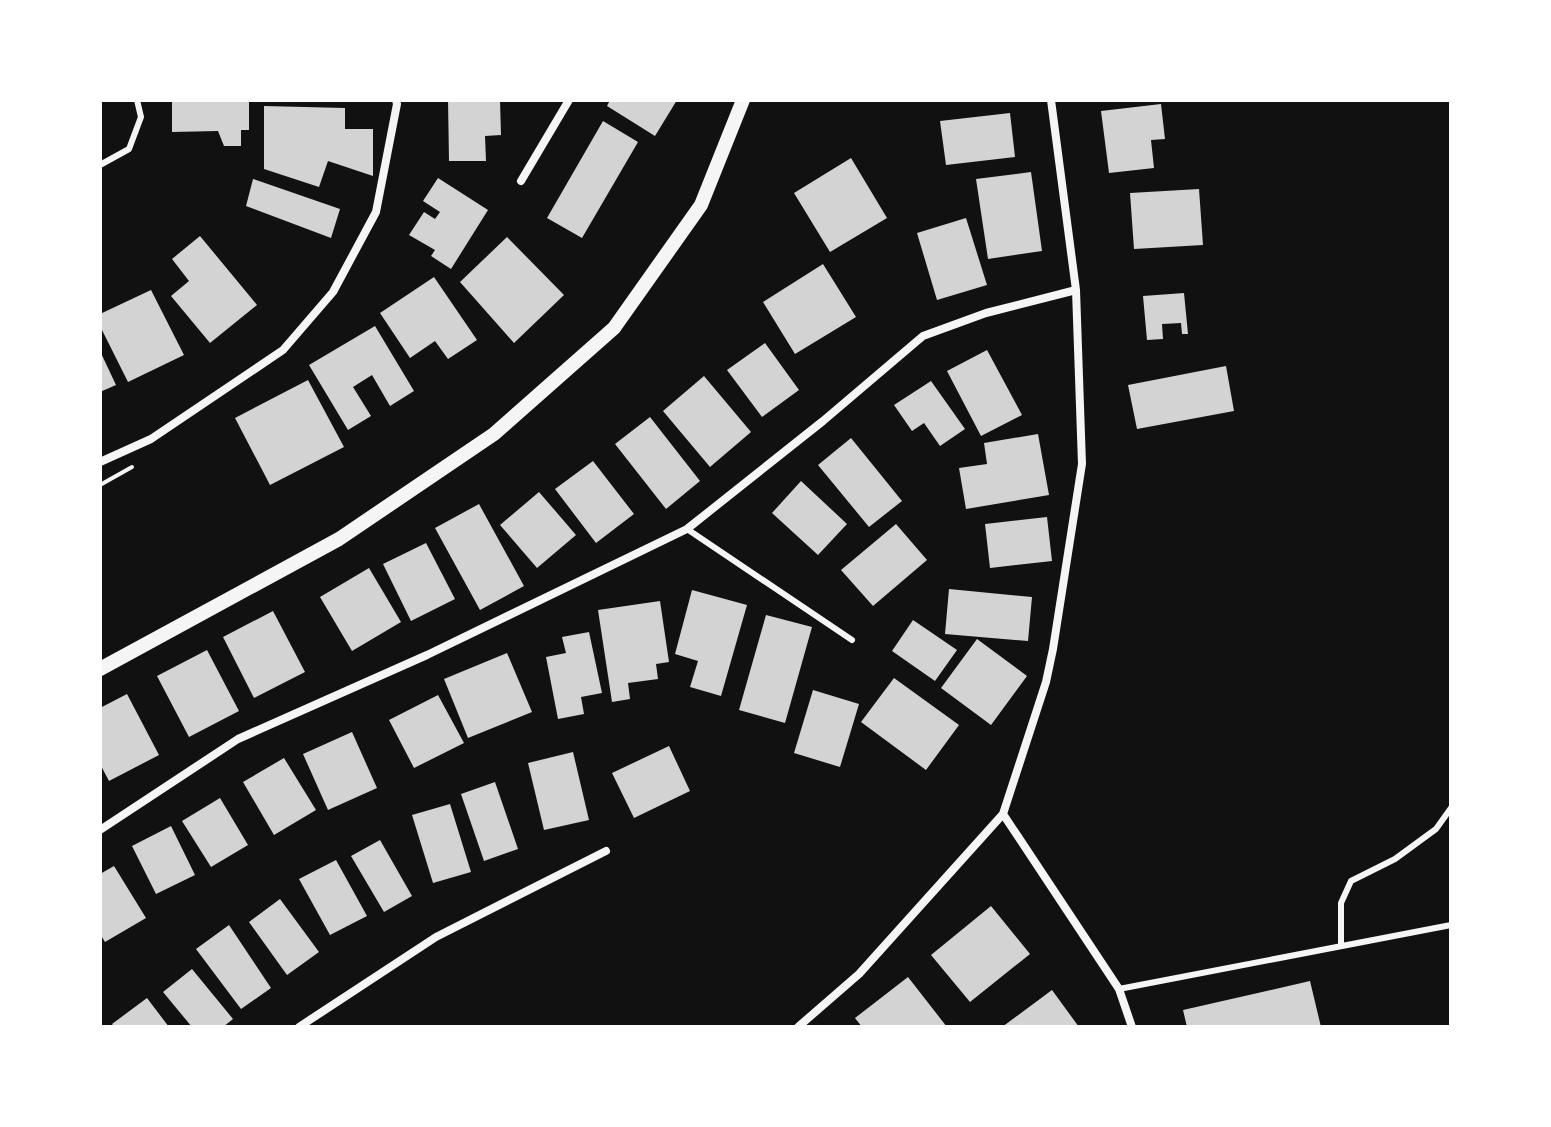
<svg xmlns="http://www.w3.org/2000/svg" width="1551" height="1127" viewBox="0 0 1551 1127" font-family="Ubuntu,sans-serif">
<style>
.building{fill:#d3d3d3}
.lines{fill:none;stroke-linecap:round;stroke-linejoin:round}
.path{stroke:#f5f5f5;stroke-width:4}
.service{stroke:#f5f5f5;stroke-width:6}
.minor{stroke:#f5f5f5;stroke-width:8}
.tertiary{stroke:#f5f5f5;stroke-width:14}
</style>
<rect width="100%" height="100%" fill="#111"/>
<!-- building -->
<path class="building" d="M 172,100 L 249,100 L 249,130 L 241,130 L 241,146 L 224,146 L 218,131 L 172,132 Z
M 448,100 L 500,100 L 501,135 L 485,136 L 486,161 L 449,161 Z
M 610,100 L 677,100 L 655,136 L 607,106 Z
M 1161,104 L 1165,139 L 1151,140 L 1154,168 L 1109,173 L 1101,111 Z
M 264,106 L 345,108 L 345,129 L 373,129 L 373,176 L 328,161 L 319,187 L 264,169 Z
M 1010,113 L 1015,157 L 946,165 L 940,121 Z
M 603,121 L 638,142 L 582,238 L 547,218 Z
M 851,158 L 887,218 L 830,252 L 794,193 Z
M 1031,172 L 1042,251 L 988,259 L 976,179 Z
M 438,178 L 488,210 L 451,269 L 431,256 L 435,250 L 409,235 L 424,212 L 435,219 L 440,212 L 423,201 Z
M 253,179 L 340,209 L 331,238 L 246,206 Z
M 1199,189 L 1203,245 L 1134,249 L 1130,193 Z
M 966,218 L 987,285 L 937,300 L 917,233 Z
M 200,236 L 257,305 L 210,343 L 171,296 L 189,281 L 172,259 Z
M 507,237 L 564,295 L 514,343 L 460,282 Z
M 823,264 L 856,317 L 795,354 L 763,302 Z
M 434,277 L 477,340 L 448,359 L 435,341 L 410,358 L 380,313 Z
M 151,290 L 184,355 L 128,382 L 100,326 L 100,314 Z
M 1184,293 L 1188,334 L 1182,334 L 1181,323 L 1162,324 L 1163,339 L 1147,340 L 1143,296 Z
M 375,326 L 414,391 L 390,406 L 372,375 L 353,387 L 371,416 L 348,430 L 309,365 Z
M 765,343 L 799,390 L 762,417 L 727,370 Z
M 987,350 L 1022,415 L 981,436 L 947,371 Z
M 100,351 L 116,385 L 100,392 Z
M 1226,366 L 1234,411 L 1137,429 L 1128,385 Z
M 704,376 L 751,432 L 710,467 L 663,411 Z
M 308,380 L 344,447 L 270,485 L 235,418 Z
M 931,381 L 965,429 L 940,446 L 924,423 L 912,431 L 894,405 Z
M 650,417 L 700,481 L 666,509 L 615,444 Z
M 1038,434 L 1049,495 L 966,509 L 959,468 L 987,464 L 984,443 Z
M 851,438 L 902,501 L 869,527 L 818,465 Z
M 593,461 L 634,514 L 596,543 L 555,489 Z
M 801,481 L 847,524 L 818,555 L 772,513 Z
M 539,492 L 576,535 L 537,568 L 500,525 Z
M 479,504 L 524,586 L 480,610 L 435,528 Z
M 1047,517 L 1052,561 L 990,568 L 985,524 Z
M 896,524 L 927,560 L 873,606 L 841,570 Z
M 426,543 L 455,599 L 411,621 L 383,564 Z
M 369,568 L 401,622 L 352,651 L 320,597 Z
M 949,589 L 1032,597 L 1028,641 L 945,634 Z
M 692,590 L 747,605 L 721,696 L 690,687 L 698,661 L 675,654 Z
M 660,601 L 669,662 L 656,664 L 658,679 L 628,683 L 630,699 L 612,702 L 598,610 Z
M 273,611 L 305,672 L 254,698 L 223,637 Z
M 766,615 L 812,627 L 785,723 L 739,710 Z
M 913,620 L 957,650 L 935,681 L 892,651 Z
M 589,632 L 602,693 L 581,697 L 584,714 L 558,719 L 546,657 L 566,653 L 562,637 Z
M 977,639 L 1027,676 L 991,725 L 941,688 Z
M 207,650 L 239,711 L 189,737 L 157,676 Z
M 507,653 L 532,712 L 468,738 L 444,679 Z
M 894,678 L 959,725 L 926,770 L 861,722 Z
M 813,690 L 859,704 L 840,767 L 794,753 Z
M 127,694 L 159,755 L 109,781 L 100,764 L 100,708 Z
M 438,695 L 464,743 L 414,768 L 389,720 Z
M 352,732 L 377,788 L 328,810 L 303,754 Z
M 669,746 L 690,791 L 634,818 L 612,773 Z
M 573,752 L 589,820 L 544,830 L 528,763 Z
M 284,758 L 316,810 L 274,835 L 243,782 Z
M 495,782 L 518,849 L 484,861 L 461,794 Z
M 220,798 L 248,845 L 211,867 L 182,821 Z
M 450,804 L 471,872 L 433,883 L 412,815 Z
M 171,826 L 195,875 L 156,894 L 132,846 Z
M 380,840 L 412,896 L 384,912 L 351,856 Z
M 336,860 L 367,916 L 330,935 L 299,879 Z
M 114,866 L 146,918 L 105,942 L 100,934 L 100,874 Z
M 280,899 L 319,952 L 287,975 L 249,922 Z
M 991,906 L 1030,954 L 970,1002 L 931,955 Z
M 229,925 L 271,988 L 241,1009 L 196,949 Z
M 192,969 L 233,1019 L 223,1027 L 192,1027 L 163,992 Z
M 908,977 L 947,1027 L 862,1027 L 855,1018 Z
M 1310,981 L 1321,1027 L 1187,1027 L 1183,1010 Z
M 1052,990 L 1079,1027 L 1002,1027 Z
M 147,998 L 169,1027 L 114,1027 L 112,1024 Z"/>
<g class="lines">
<!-- path -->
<path class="path" d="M 100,485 L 132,467"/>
<!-- service -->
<path class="service" d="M 100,165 L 129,149 L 141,117 L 137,100
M 687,529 L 852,640
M 1341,945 L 1341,903 L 1351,881 L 1395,859 L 1436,829 L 1451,808
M 1119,989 L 1451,925"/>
<!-- minor -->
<path class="minor" d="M 521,181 L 569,100
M 100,462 L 151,439 L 283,350 L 333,292 L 376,212 L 397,104 L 396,100
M 1003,814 L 1119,989 L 1132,1027
M 100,830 L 238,739 L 427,655 L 687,529 L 823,421 L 923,336 L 986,313 L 1076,290
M 299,1027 L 436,937 L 606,851
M 798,1027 L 859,974 L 1003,814 L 1046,682 L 1053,649 L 1082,464 L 1076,290 L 1051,100"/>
<!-- tertiary -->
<path class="tertiary" d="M 100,669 L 339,539 L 494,434 L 614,328 L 701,205 L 743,100"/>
</g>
<!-- border -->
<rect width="1551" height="1127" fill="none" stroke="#ffffff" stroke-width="204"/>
</svg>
